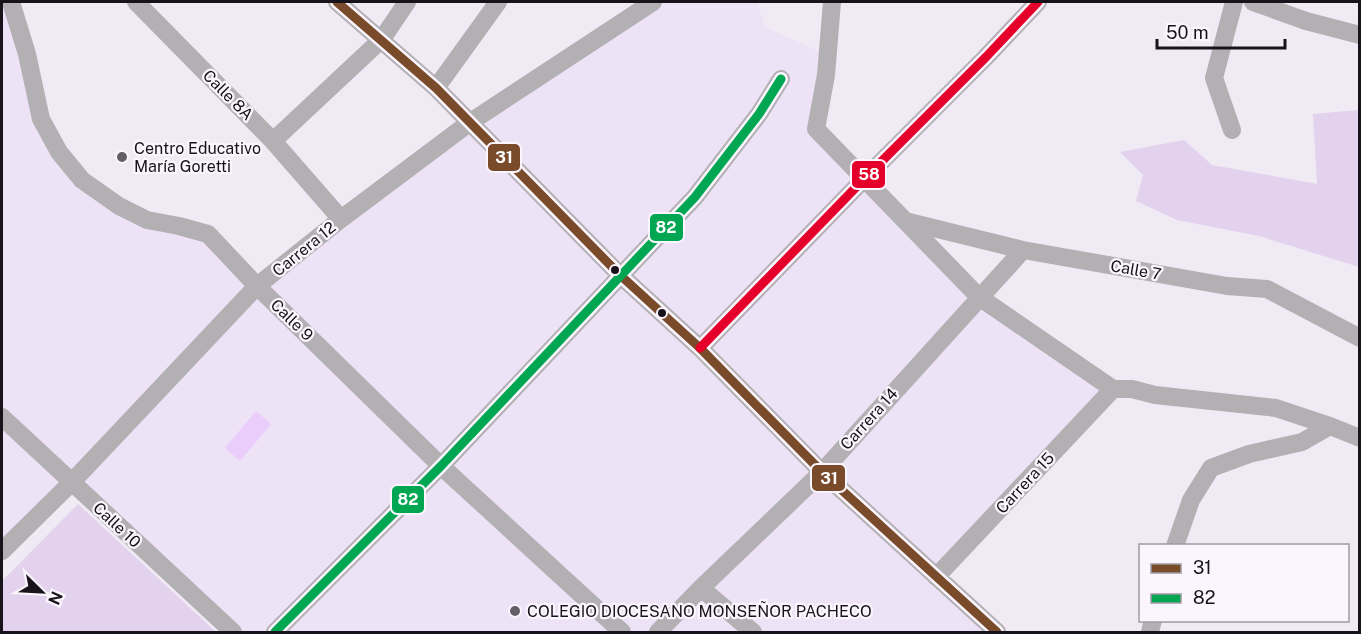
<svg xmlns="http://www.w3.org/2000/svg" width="1361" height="634" viewBox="0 0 1361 634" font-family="'Public Sans',sans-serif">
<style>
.built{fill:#ede2f6}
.green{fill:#e2d2ed}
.water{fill:#eacdfb}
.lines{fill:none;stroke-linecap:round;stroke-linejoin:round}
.street{stroke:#b3b0b4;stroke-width:18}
.bus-1-casing{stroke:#fbf6fe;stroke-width:14}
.bus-2-casing{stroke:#fbf6fe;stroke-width:14}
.bus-3-casing{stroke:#fbf6fe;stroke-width:14}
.bus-1{stroke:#7a4b2a;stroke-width:9}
.bus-2{stroke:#00a651;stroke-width:9}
.bus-3{stroke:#e4002b;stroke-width:9}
.poi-dot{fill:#645e67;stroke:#fbf6fe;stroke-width:2}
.bus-dot{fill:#18131a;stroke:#fbf6fe;stroke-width:2}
.labels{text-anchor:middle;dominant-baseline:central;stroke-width:4.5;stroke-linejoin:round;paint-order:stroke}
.street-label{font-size:16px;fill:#18131a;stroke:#fbf6fe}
.poi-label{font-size:16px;fill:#18131a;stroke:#fbf6fe;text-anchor:start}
.line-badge{stroke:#fbf6fe;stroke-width:2}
.badge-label{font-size:16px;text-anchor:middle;font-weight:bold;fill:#fff}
</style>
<rect width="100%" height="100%" fill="#f0eaf5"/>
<!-- built -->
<path class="built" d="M 2,2 L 7,2 L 56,152 L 73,173 L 155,217 L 192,221 L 252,287 L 647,2 L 757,2 L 765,27 L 822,53 L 811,131 L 985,298 L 1103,393 L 937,571 L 997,632 L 224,632 L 63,485 L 2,550 Z"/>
<!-- green -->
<path class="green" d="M 1359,110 L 1359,267 L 1259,236 L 1177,220 L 1136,201 L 1143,175 L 1120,152 L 1184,140 L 1212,165 L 1317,184 L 1313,114 Z
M 78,504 L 216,632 L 2,632 L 2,581 Z"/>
<!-- water -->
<path class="water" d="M 256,411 L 271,424 L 240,461 L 225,448 Z"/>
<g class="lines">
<!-- street -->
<path class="street" d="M 11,2 L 27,54 L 41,119 L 59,152 L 82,180 L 119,206 L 147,220 L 179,226 L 208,234 L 257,286 L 441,466 L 622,632
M 136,2 L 273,141 L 341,219
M 337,2 L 436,88 L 620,275 L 700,348 L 822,472 L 997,632
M 832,2 L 826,75 L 816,129 L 979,297 L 1113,389
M 1253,2 L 1306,21 L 1360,35
M 436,88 L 498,2
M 1232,130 L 1214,78 L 1234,2
M 273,141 L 382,39 L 407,2
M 905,221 L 1023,250 L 1227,286 L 1267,289 L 1360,338
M 700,348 L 865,178 L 986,57 L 1038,2
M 1113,389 L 1132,389 L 1155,395 L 1276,408 L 1330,426 L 1360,438
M 2,417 L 233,632
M 1175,546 L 1191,500 L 1211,468 L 1249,454 L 1302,442 L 1330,426
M 2,551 L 71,483 L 257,286 L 341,219 L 469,123 L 653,2
M 936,577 L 1113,389
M 701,588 L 753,632
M 275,632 L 441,466 L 695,197 L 759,114 L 781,79
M 658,632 L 701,588 L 822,472 L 1023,250
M 1150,632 L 1153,620"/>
<!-- bus-1 casing -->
<g class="bus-1-casing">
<path id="bus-1" d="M 337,2 L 436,88 L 620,275 L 700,348 L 822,472 L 997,632"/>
</g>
<!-- bus-2 casing -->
<g class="bus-2-casing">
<path id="bus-2" d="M 275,632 L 441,466 L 695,197 L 759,114 L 781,79"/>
</g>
<!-- bus-3 casing -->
<g class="bus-3-casing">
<path id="bus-3" d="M 700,348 L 865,178 L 986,57 L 1038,2"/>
</g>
<!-- bus-1 -->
<use href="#bus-1" class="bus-1"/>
<!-- bus-2 -->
<use href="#bus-2" class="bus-2"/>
<!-- bus-3 -->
<use href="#bus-3" class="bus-3"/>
</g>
<!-- markers -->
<g class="poi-dot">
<circle cx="122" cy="157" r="6"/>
<circle cx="515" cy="611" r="6"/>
</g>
<g class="bus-dot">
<circle cx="615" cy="270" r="5"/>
<circle cx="662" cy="313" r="5"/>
</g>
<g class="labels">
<!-- street labels -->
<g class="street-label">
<text transform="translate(228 95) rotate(45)">Calle 8A</text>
<text transform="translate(304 249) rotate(-39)">Carrera 12</text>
<text transform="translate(1136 270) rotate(10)">Calle 7</text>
<text transform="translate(292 320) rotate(44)">Calle 9</text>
<text transform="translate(869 419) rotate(-48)">Carrera 14</text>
<text transform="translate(1025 483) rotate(-47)">Carrera 15</text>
<text transform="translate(117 525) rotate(43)">Calle 10</text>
</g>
<!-- poi labels -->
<g class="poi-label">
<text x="134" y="148">Centro Educativo<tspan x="134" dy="18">María Goretti</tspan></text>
<text x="527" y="611">COLEGIO DIOCESANO MONSEÑOR PACHECO</text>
</g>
</g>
<g class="line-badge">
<rect x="487" y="143" width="34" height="29" rx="6" fill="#7a4b2a"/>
<rect x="851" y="160" width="35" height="29" rx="6" fill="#e4002b"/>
<rect x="649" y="213" width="35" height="29" rx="6" fill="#00a651"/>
<rect x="811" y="464" width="35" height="28" rx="6" fill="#7a4b2a"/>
<rect x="391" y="485" width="34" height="29" rx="6" fill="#00a651"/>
</g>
<g class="badge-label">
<text x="504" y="163">31</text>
<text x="869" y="180">58</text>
<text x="666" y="233">82</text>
<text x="829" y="484">31</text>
<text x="408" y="505">82</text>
</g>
<!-- border -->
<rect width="1361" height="634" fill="none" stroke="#18131a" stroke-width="6"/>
<!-- legend -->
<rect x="1139" y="544" width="210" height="78" fill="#fbf6fe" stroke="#a09ba3" stroke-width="1.5"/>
<rect x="1151" y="564" width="30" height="9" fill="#7a4b2a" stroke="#a09ba3" stroke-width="1.5"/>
<text x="1193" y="574" font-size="18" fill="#18131a">31</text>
<rect x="1151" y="594" width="30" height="9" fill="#00a651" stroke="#a09ba3" stroke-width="1.5"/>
<text x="1193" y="604" font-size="18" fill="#18131a">82</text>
<!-- north arrow -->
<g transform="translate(42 592) rotate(114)" stroke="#fbf6fe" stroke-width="4.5" paint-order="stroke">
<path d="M0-4.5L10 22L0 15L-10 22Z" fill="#18131a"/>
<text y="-9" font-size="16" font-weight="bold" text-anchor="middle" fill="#18131a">N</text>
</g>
<!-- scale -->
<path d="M1157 39v9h128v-9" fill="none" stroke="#18131a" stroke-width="3"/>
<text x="1166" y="39" font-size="18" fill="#18131a" stroke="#fbf6fe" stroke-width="4.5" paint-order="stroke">50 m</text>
</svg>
